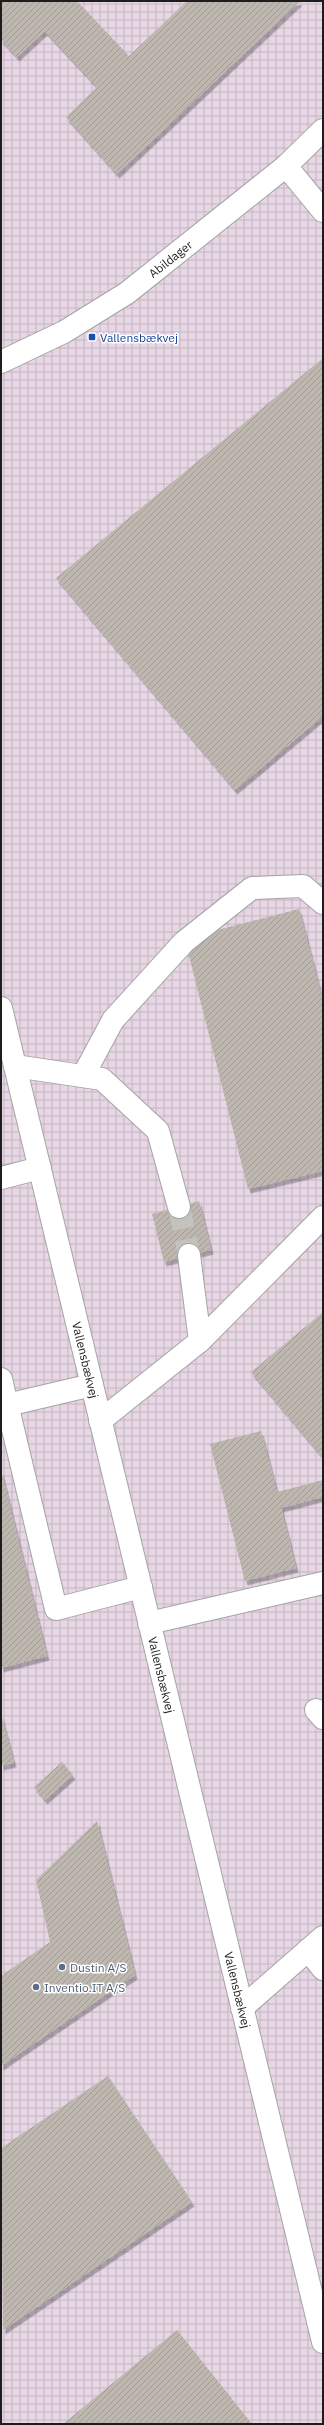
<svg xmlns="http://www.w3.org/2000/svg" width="324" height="2425" viewBox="0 0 324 2425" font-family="'IBM Plex Sans',sans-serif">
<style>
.industrial{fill:url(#industrial-grid)}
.building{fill:url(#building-hatch);filter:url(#shadow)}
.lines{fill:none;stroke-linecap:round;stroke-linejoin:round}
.minor-tunnel{stroke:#c4c2bc;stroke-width:22;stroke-dasharray:22 11;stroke-linecap:butt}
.minor-casing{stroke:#a4a4a4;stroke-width:24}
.minor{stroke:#fff;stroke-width:22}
.transit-dot{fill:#1a4fb4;stroke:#fff;stroke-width:1.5}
.service-dot{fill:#5c6f8a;stroke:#fff;stroke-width:1.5}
.labels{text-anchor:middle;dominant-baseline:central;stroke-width:3;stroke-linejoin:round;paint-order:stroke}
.street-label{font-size:12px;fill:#1d1d1d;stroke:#fff}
.transit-label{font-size:12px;fill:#164399;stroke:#fff;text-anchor:start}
.service-label{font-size:12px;fill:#4e5e75;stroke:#fff;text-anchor:start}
</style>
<defs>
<pattern id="industrial-grid" width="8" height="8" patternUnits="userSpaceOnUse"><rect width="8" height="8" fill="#e7d6e4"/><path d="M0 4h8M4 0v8" fill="none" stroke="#c6b7c3"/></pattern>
<pattern id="building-hatch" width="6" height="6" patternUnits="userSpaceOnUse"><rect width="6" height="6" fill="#beb7b0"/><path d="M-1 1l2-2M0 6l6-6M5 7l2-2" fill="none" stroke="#a39d97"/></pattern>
<filter id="shadow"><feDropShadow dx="2.5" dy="4.5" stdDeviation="0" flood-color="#0004"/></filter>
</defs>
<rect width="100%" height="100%" fill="#eeebe4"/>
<!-- industrial -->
<path class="industrial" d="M 1,1 L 323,1 L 323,2424 L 1,2424 Z"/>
<!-- building -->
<path class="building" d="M 1,1 L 77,1 L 129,56 L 187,1 L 300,1 L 117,174 L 66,117 L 97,87 L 45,31 L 17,57 L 1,40 Z
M 323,358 L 323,716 L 235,790 L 56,578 Z
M 299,909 L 323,1002 L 323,1171 L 248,1189 L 188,952 L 202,934 Z
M 199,1201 L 211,1250 L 164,1262 L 152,1214 Z
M 323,1312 L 323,1458 L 251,1372 Z
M 261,1431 L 277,1492 L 323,1480 L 323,1497 L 281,1508 L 296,1568 L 245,1581 L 210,1444 Z
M 1,1470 L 47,1656 L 1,1668 Z
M 1,1714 L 14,1763 L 1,1766 Z
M 62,1762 L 73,1775 L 45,1800 L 34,1787 Z
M 97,1821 L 135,1975 L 1,2066 L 1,1976 L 50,1942 L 36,1880 Z
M 108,2076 L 192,2202 L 3,2330 L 1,2148 Z
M 177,2330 L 252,2424 L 63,2424 Z"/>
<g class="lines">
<!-- minor-tunnel -->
<path class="minor-tunnel" d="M 179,1207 L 189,1255"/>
<!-- minor casing -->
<g class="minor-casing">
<g id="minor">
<path d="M 286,166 L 323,211"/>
<path id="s1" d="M 1,362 L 64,332 L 127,293 L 286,166 L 323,130"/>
<path id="s2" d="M 1,1008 L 323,2342"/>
<path d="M 15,1066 L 102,1079 L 158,1131 L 179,1207"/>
<path d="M 83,1076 L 113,1020 L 184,942 L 252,888 L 303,886 L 323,903"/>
<path d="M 1,1178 L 40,1168"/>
<path d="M 200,1341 L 323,1217"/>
<path d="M 1,1379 L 56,1609 L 141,1587"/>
<path d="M 7,1405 L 92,1385"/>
<path d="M 100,1421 L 200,1341 L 189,1255"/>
<path d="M 149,1623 L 323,1583"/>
<path d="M 316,1710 L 323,1718"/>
<path d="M 308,1950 L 323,1969"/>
<path d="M 242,2008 L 323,1937"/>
</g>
</g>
<!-- minor -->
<use href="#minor" class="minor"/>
</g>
<!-- markers -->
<rect class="transit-dot" x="88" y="333" width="8" height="8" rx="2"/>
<g class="service-dot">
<circle cx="62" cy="1967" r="4"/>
<circle cx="36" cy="1987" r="4"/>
</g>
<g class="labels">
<!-- street labels -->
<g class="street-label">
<text stroke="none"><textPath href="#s1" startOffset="199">Abildager</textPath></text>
<text stroke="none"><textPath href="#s2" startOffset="362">Vallensbækvej</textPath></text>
<text stroke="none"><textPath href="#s2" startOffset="686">Vallensbækvej</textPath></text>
<text stroke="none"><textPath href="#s2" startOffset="1010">Vallensbækvej</textPath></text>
</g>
<!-- transit labels -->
<g class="transit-label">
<text x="100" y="337">Vallensbækvej</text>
</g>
<!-- service labels -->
<g class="service-label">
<text x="70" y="1967">Dustin A/S</text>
<text x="44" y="1987">Inventio.IT A/S</text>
</g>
</g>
<!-- border -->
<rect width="324" height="2425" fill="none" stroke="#1d1d1d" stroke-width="4"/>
</svg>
